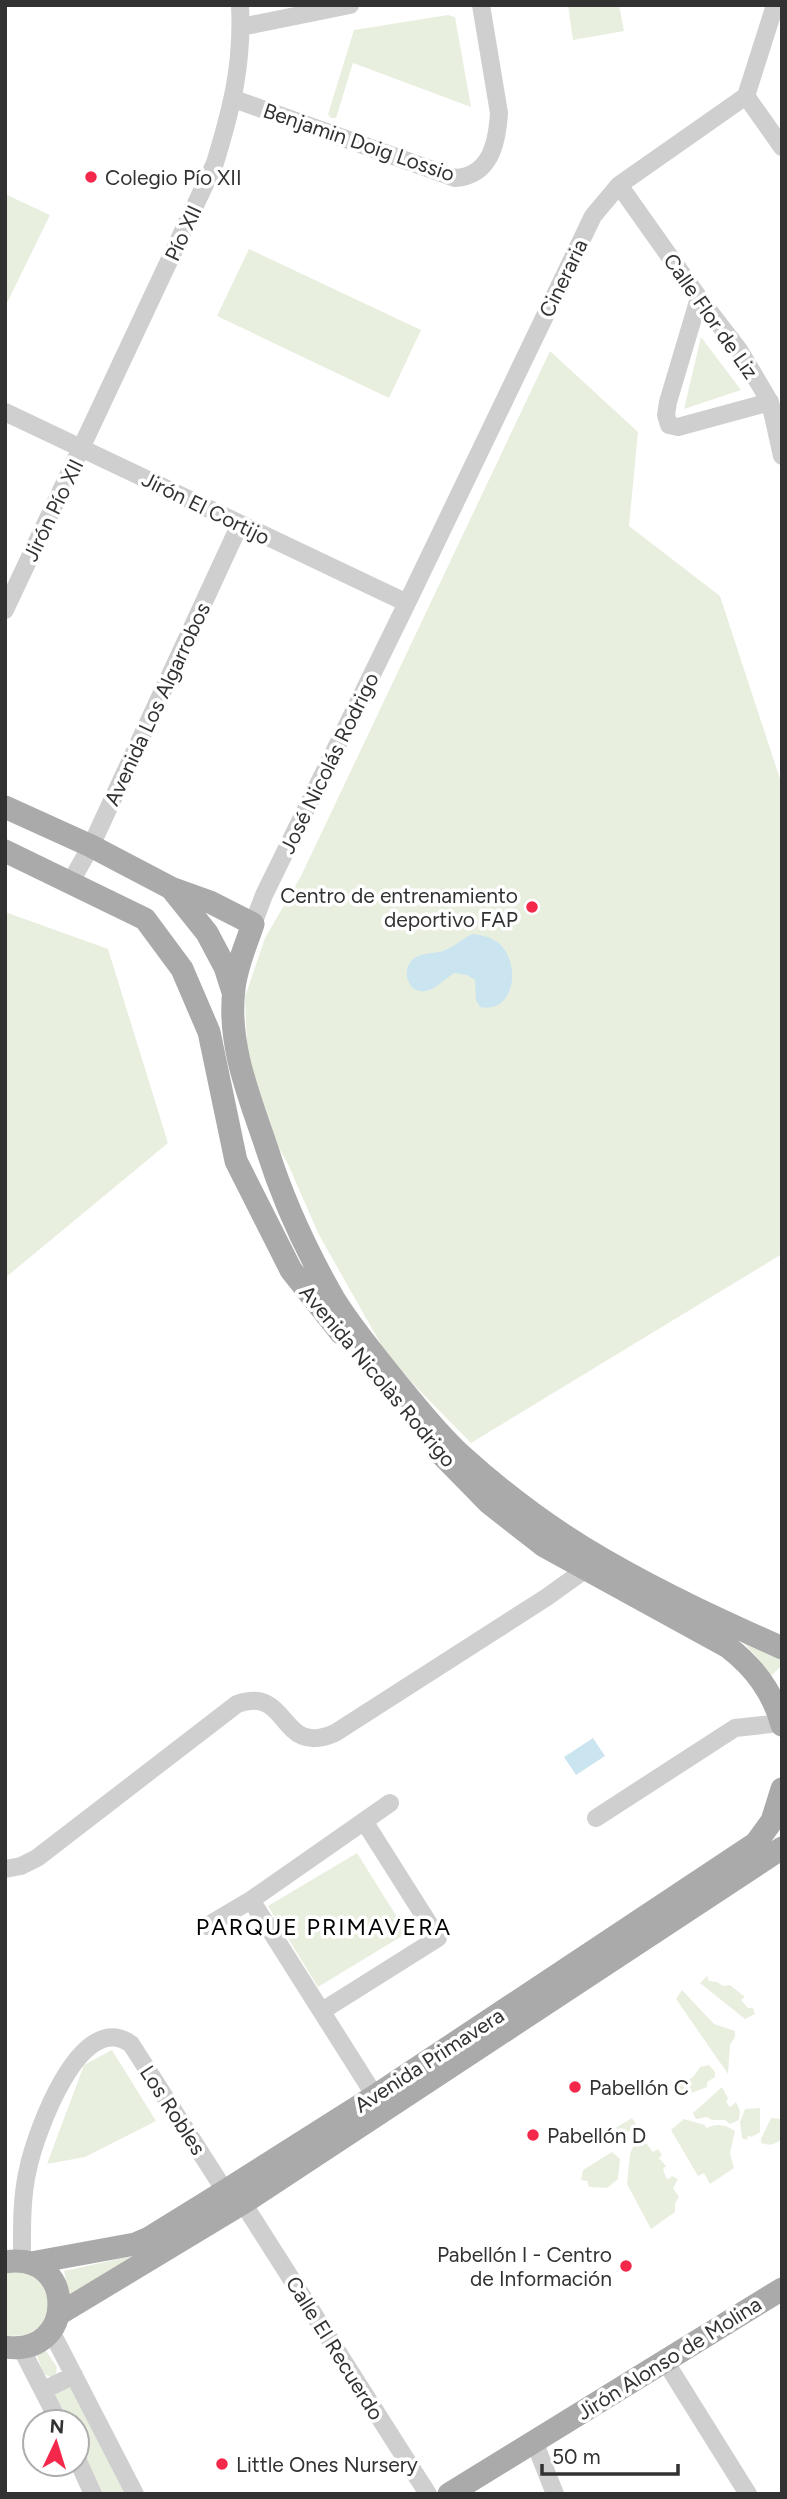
<svg xmlns="http://www.w3.org/2000/svg" width="787" height="2499" viewBox="0 0 787 2499" font-family="Figtree,sans-serif">
<style>
.green{fill:#e9efdf}
.water{fill:#cbe5f0}
.lines{fill:none;stroke-linecap:round;stroke-linejoin:round}
.minor{stroke:#cfcfcf;stroke-width:18}
.major{stroke:#aaa;stroke-width:23}
.poi-dot{fill:#f4284a;stroke:#fff;stroke-width:2.5}
.labels{text-anchor:middle;dominant-baseline:central;stroke-width:7;stroke-linejoin:round;paint-order:stroke}
.street-label{font-size:21px;fill:#323232;stroke:#fff}
.poi-label{font-size:21px;fill:#323232;stroke:#fff;text-anchor:start}
.neighbourhood-label{font-size:23px;letter-spacing:2px;fill:#000;stroke:#fff}
</style>
<rect width="100%" height="100%" fill="#fff"/>
<!-- green -->
<path class="green" d="M 568,5 L 619,5 L 624,31 L 573,40 Z
M 448,15 L 455,17 L 471,107 L 353,63 L 336,118 L 331,118 L 328,114 L 354,30 Z
M 5,194 L 50,215 L 5,307 Z
M 249,249 L 421,330 L 389,398 L 217,316 Z
M 701,337 L 741,390 L 684,409 Z
M 550,351 L 638,432 L 629,526 L 720,596 L 782,785 L 782,1254 L 471,1443 L 416,1387 L 384,1350 L 318,1233 L 288,1164 L 260,1116 L 248,1074 L 245,997 L 265,938 L 301,876 Z
M 5,912 L 108,949 L 168,1143 L 5,1278 Z
M 740,1639 L 782,1656 L 782,1665 L 770,1677 L 758,1658 Z
M 357,1853 L 407,1933 L 318,1987 L 268,1906 Z
M 707,1976 L 709,1981 L 717,1982 L 723,1986 L 730,1985 L 745,1997 L 741,2000 L 748,2008 L 753,2008 L 755,2014 L 745,2019 L 700,1983 Z
M 682,1990 L 714,2024 L 735,2031 L 735,2037 L 730,2045 L 728,2074 L 676,1999 Z
M 112,2050 L 156,2121 L 85,2157 L 47,2164 L 84,2065 Z
M 709,2065 L 715,2072 L 715,2077 L 707,2082 L 707,2087 L 689,2094 L 680,2090 L 680,2086 L 678,2083 L 680,2081 C 690,2083 696,2074 700,2067 Z
M 722,2087 L 728,2098 L 726,2102 L 730,2107 L 736,2102 L 740,2111 L 739,2120 L 730,2124 L 725,2120 L 712,2120 L 707,2117 L 696,2119 L 693,2113 Z
M 760,2108 L 760,2132 L 752,2137 L 748,2136 L 747,2140 L 742,2138 L 740,2122 L 745,2109 Z
M 632,2118 L 637,2126 L 610,2143 L 606,2134 Z
M 771,2118 L 782,2119 L 782,2139 C 774,2145 770,2146 761,2143 L 761,2139 Z
M 684,2119 L 705,2125 L 706,2128 C 717,2123 725,2124 735,2131 L 730,2153 L 734,2168 L 710,2184 L 704,2173 L 698,2176 L 671,2130 Z
M 643,2139 L 653,2152 L 658,2149 L 662,2155 L 659,2158 L 666,2166 L 663,2169 L 666,2178 L 669,2179 L 672,2176 L 678,2179 L 673,2188 L 679,2197 L 675,2203 L 675,2212 L 651,2229 L 627,2184 L 630,2154 L 634,2145 Z
M 612,2152 L 620,2159 L 618,2179 L 607,2188 L 589,2187 L 587,2181 L 581,2180 L 583,2170 Z
M 173,2234 L 69,2297 L 64,2271 L 132,2256 Z
M 25,2270 L 42,2284 L 50,2303 L 43,2325 L 30,2335 L 8,2336 L 5,2335 L 5,2273 Z
M 44,2348 L 57,2367 L 56,2374 L 51,2377 L 44,2374 L 36,2354 Z
M 72,2385 L 126,2494 L 100,2494 L 77,2446 L 77,2422 L 65,2422 L 50,2392 Z"/>
<!-- water -->
<path class="water" d="M 472,934 C 479,935 488,936 494,940 C 522,955 518,1015 480,1007 L 476,1000 L 475,980 L 467,975 L 454,973 C 445,979 436,989 426,991 C 408,994 401,972 412,960 C 420,952 433,954 443,951 C 454,947 462,939 472,934 Z
M 593,1738 L 605,1756 L 576,1775 L 564,1757 Z"/>
<g class="lines">
<!-- minor -->
<path class="minor" d="M 241,27 L 350,5
M 746,96 L 782,147
M 234,99 L 455,178 C 490,176 497,144 499,113 L 481,5
M 619,185 L 699,298 L 739,350 L 770,402 L 782,456
M 699,298 L 668,402 L 666,415 L 669,425 L 678,427 L 770,402
M 5,412 L 407,603
M 5,610 L 215,163 C 232,107 243,64 240,5
M 70,883 L 91,846 L 240,524
M 253,924 L 264,895 L 407,603 L 593,216 L 619,185 L 746,96 L 775,5
M 596,1818 L 735,1728 L 781,1723
M 5,1869 L 21,1866 L 37,1858 L 237,1704 C 291,1685 278,1758 335,1733 L 547,1597 L 586,1569
M 251,1900 L 375,2096
M 207,1926 L 251,1900 L 390,1803
M 322,2011 L 438,1938 L 364,1821
M 243,2203 L 428,2494
M 22,2261 C 22,2231 21,2198 28,2169 C 35,2135 80,2007 131,2044 L 225,2191
M 51,2331 L 135,2494
M 21,2348 L 59,2422
M 665,2361 L 748,2494
M 44,2390 L 74,2375
M 534,2441 L 555,2494
M 77,2459 L 93,2494"/>
<!-- major -->
<path class="major" d="M 5,807 L 91,846 L 171,888 L 210,902 L 253,924 C 246,945 236,967 234,989 C 227,1045 250,1098 267,1149 C 283,1200 307,1252 334,1299 C 353,1330 378,1359 401,1388 C 420,1411 439,1435 461,1455 C 504,1494 555,1532 606,1561 C 663,1594 722,1621 782,1648
M 5,851 L 145,919 L 182,969 L 209,1032 L 236,1161 L 291,1270 L 341,1333
M 171,888 L 207,933 L 225,967 L 233,992
M 439,1452 L 489,1503 L 544,1546 L 728,1647 C 755,1668 773,1692 782,1725
M 5,2262 C 77,2250 77,2358 5,2347
M 31,2263 L 135,2244 L 149,2238 L 225,2191 L 375,2096 L 756,1843 L 772,1821 L 782,1789
M 59,2314 L 251,2198 L 782,1848
M 449,2494 L 782,2289"/>
</g>
<!-- markers -->
<g class="poi-dot">
<circle cx="91" cy="177" r="7"/>
<circle cx="532" cy="907" r="7"/>
<circle cx="575" cy="2087" r="7"/>
<circle cx="533" cy="2135" r="7"/>
<circle cx="626" cy="2266" r="7"/>
<circle cx="222" cy="2464" r="7"/>
</g>
<g class="labels">
<!-- street labels -->
<g class="street-label">
<text transform="translate(359 142) rotate(19)">Benjamin Doig Lossio</text>
<text transform="translate(183 233) rotate(-65)">Pío XII</text>
<text transform="translate(563 278) rotate(-64)">Cineraria</text>
<text transform="translate(711 316) rotate(55)">Calle Flor de Liz</text>
<text transform="translate(206 508) rotate(26)">Jirón El Cortijo</text>
<text transform="translate(53 510) rotate(-64)">Jirón Pío XII</text>
<text transform="translate(157 704) rotate(-65)">Avenida Los Algarrobos</text>
<text transform="translate(329 763) rotate(-64)">José Nicolás Rodrigo</text>
<text transform="translate(378 1376) rotate(50)">Avenida Nicolàs Rodrigo</text>
<text transform="translate(429 2060) rotate(-33)">Avenida Primavera</text>
<text transform="translate(173 2110) rotate(57)">Los Robles</text>
<text transform="translate(335 2348) rotate(58)">Calle El Recuerdo</text>
<text transform="translate(669 2358) rotate(-32)">Jirón Alonso de Molina</text>
</g>
<!-- poi labels -->
<g class="poi-label">
<text x="105" y="177">Colegio Pío XII</text>
<text x="518" y="895" text-anchor="end">Centro de entrenamiento<tspan x="518" dy="24">deportivo FAP</tspan></text>
<text x="589" y="2087">Pabellón C</text>
<text x="547" y="2135">Pabellón D</text>
<text x="612" y="2254" text-anchor="end">Pabellón I - Centro<tspan x="612" dy="24">de Información</tspan></text>
<text x="236" y="2464">Little Ones Nursery</text>
</g>
<!-- neighbourhood labels -->
<g class="neighbourhood-label">
<text x="324" y="1927">PARQUE PRIMAVERA</text>
</g>
</g>
<!-- border -->
<rect width="787" height="2499" fill="none" stroke="#323232" stroke-width="14"/>
<!-- north arrow -->
<g transform="translate(56 2443) rotate(4)"><circle r="33" fill="#ffffff" stroke="#adadad" stroke-width="2"/>
<path d="M0-5L12 26L0 18L-12 26Z" fill="#f4284a"/>
<text y="-10" font-size="19" font-weight="bold" text-anchor="middle" fill="#323232">N</text>
</g>
<!-- scale -->
<path d="M542 2464v10h136v-10" fill="none" stroke="#323232" stroke-width="3.5"/>
<text x="552" y="2464" font-size="21" fill="#323232" stroke="#ffffff" stroke-width="5" paint-order="stroke">50 m</text>
</svg>
